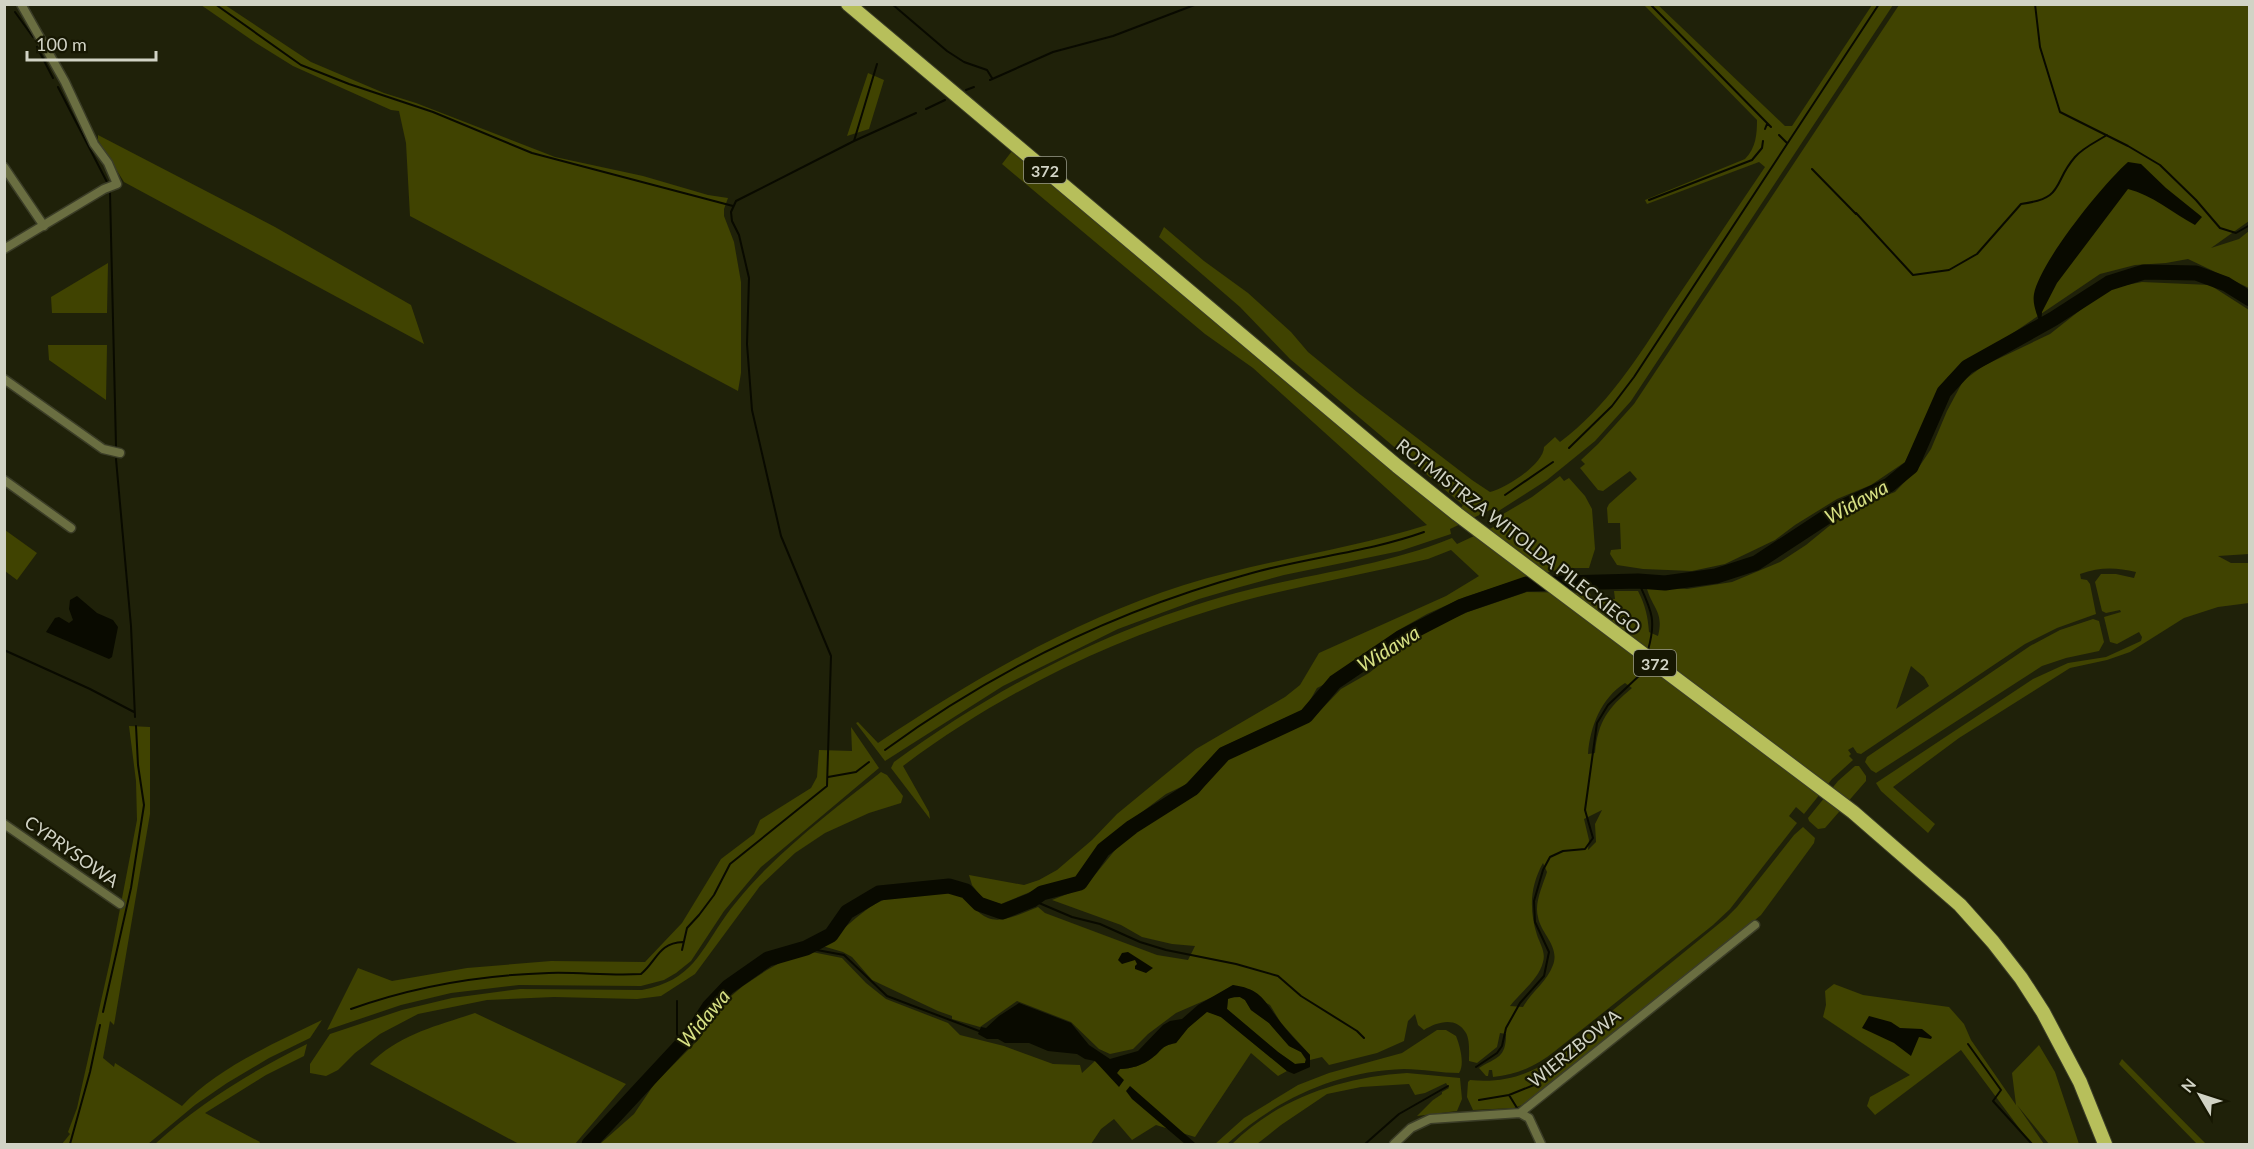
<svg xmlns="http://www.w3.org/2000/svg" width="2254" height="1149" viewBox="0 0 2254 1149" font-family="Lato,sans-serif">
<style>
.green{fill:#404301;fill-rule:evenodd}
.water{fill:#090a00;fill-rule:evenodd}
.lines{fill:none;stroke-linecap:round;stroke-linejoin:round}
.stream{stroke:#090a00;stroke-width:2}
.river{stroke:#090a00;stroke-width:15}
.street-casing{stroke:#3b3d27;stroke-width:11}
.primary-casing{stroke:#3b3d27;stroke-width:16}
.street{stroke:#6a6e41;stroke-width:8}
.primary{stroke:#b7bf5b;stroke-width:14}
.labels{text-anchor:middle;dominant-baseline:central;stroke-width:4.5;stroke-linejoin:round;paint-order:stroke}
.shield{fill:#161702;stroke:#999b8a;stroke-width:1.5}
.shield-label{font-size:16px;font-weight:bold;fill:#d1d3c5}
.street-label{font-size:18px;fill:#d1d3c5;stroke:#161702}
.water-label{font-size:20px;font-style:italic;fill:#d8e184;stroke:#161702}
</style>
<rect width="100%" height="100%" fill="#1f2109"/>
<!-- green -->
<path class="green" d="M 201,5 L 225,5 L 311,62 L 384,93 L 416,103 L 555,157 L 643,176 L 708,195 L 728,198 L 724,209 L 724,216 L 734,242 L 741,282 L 741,373 L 738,391 L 410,216 L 406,143 L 399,111 L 391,110 L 293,66 L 256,43 Z
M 1644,5 L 1658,5 L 1785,126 L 1792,126 L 1872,5 L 1893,5 L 1631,401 L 1595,441 L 1547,480 L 1497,512 L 1494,508 L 1450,529 L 1451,534 L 1400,551 L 1284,575 L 1240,587 L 1199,599 L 1118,629 L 1003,686 L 885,761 L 856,723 L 858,722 L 878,743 C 974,679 1074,620 1184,585 C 1264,560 1348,550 1427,525 L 1253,368 L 1205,334 L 1002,164 L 1012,151 L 1452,520 L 1463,505 L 1290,359 L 1240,307 L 1159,237 L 1164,227 L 1204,261 L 1248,293 L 1291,332 L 1308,352 L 1357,392 L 1472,480 L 1490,492 C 1505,489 1544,464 1544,447 L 1555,437 L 1560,442 C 1607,407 1638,357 1670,308 C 1702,261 1733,214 1765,167 L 1759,162 L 1647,204 L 1645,200 L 1745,159 C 1756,148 1757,134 1757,120 Z
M 1899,5 L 2249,5 L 2249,221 L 2211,248 L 2239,239 L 2249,231 L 2249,288 L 2188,259 L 2166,263 L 2135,265 L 2100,274 L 1948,377 L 1905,462 L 1871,485 L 1837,499 L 1795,525 L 1775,540 L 1725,564 L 1692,571 L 1643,569 L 1617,565 L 1610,554 L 1611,550 L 1621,549 L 1620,523 L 1608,523 L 1607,508 L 1609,504 L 1637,479 L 1630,471 L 1603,491 L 1598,490 L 1580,468 L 1585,464 L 1581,460 L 1598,444 L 1634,404 Z
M 868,73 L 884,80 L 869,129 L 847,136 Z
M 98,135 L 275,227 L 411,305 L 424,344 L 124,182 L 98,140 Z
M 108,263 L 107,313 L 52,313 L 51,297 Z
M 2142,282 L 2210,285 L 2249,310 L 2249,554 L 2218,556 L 2231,563 L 2249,563 L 2249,603 L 2218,607 L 2184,618 L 2130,652 L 2107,660 L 2070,668 L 1959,738 L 1893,787 L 1935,824 L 1928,833 L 1881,791 L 1876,783 L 2033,679 L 2068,663 L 2106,657 L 2141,641 L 2142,637 L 2139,632 L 2117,644 L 2110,642 L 2104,617 L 2121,612 L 2120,610 L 2106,613 L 2102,611 L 2095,582 L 2101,574 L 2116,574 L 2134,578 L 2136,572 C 2115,567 2100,567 2080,574 L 2081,579 L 2087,580 L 2090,584 L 2096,614 L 2057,628 L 2025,644 L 1861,754 L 1857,753 L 1853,747 L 1848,750 L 1851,754 L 1849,756 L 1853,760 L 1832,779 L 1804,814 L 1796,807 L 1789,816 L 1797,823 L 1730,909 L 1713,925 L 1555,1051 C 1536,1066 1517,1075 1493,1077 L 1492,1070 L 1489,1070 L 1488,1076 L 1486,1076 L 1479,1068 C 1497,1057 1506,1058 1506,1034 L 1500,1033 L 1497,1047 L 1477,1063 L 1469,1061 C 1469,1053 1470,1040 1466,1033 C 1456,1016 1437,1022 1424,1030 L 1418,1025 L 1415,1014 L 1408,1021 L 1404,1041 L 1377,1053 L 1329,1065 L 1322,1057 L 1310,1060 L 1310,1055 L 1281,1023 L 1270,1005 L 1233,985 L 1215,996 L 1176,1013 L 1148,1034 L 1133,1049 L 1110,1054 L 1099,1049 L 1071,1022 L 1017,1001 L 980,1027 L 952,1019 L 952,1016 L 938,1011 L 872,980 L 852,957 L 843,952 L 819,945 C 847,932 863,903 896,896 C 905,894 954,890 960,895 C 970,901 977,914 988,918 C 1003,924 1024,912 1038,907 L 1045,913 L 1157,955 L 1188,960 L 1195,946 L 1172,944 L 1142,937 L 1121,925 L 1052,900 L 1085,887 L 1120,844 L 1144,825 L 1199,793 L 1220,765 L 1232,756 L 1310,721 L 1341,689 L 1369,673 L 1408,642 L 1431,628 L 1468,612 L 1527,592 L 1590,593 L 1591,599 L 1615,599 L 1614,591 L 1638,591 C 1645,604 1648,617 1649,632 L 1658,636 C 1664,612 1653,609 1647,589 L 1659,587 L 1687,589 L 1732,582 L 1780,562 L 1806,545 L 1850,509 L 1895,492 L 1919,467 L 1931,449 L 1947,411 L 1963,381 L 1983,366 L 2050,334 L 2102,293 L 2116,287 ZM 1911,666 L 1924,677 L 1929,686 L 1896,709 ZM 1625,683 L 1632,688 C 1608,708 1598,721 1595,753 L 1588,754 C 1590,727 1601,698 1625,683 ZM 1602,810 L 1595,824 L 1596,842 L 1588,850 L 1589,840 L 1584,819 ZM 1543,863 L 1547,872 C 1543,885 1534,903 1538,917 C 1541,934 1560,946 1553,965 C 1547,982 1532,991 1523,1007 L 1510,1006 C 1520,993 1539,979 1543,962 C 1546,952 1540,944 1537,935 C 1529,910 1530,886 1543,863 Z
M 48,345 L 107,345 L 106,400 L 49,360 Z
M 1560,476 L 1564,481 L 1569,478 L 1585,496 L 1592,509 L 1595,549 L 1589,568 L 1565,568 L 1517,580 L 1465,597 L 1427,614 L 1397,631 L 1371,653 L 1338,673 L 1327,683 L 1317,688 L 1305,709 L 1220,748 L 1185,785 L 1166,794 L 1102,842 L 1077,877 L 1067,883 L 1052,883 L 1001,904 L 983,899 L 972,885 L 969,875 L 1024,885 L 1039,880 L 1057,870 L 1092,840 L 1117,814 L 1196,749 L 1285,697 L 1300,685 L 1319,653 L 1446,596 L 1479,576 L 1451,550 L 1428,559 C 1357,576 1284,588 1215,609 C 1103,643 996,696 903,766 L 929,812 L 930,819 L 891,768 L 894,762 C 997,687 1113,626 1236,593 C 1308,574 1384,566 1452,538 L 1457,544 L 1502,523 L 1498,517 L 1532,497 Z
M 5,530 L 37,553 L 17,580 L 5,571 Z
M 2093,619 L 2099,621 L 2104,642 L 2099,651 L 2066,658 L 2042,666 L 1876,773 L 1871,770 L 1865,762 L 1867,757 L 2030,646 L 2060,630 Z
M 129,726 L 150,727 L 150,814 L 114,1025 L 110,1021 L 103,1058 L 114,1067 L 115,1063 L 182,1106 C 215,1069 277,1042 322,1020 L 310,1038 L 269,1058 L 227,1083 L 195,1105 L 148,1144 L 62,1144 L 70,1134 L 68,1132 L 77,1108 L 110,961 L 137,820 L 136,781 Z
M 851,727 L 879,768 L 761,867 L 724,911 L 691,961 L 676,973 L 664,980 L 641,986 L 519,985 L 451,993 L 401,1005 L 327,1030 L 358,968 L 392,981 L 467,968 L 551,961 L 645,962 L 682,923 L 721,859 L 754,834 L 760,820 L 811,788 L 817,777 L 819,750 L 852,751 Z
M 1855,766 L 1859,766 L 1866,776 L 1866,781 L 1825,828 L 1818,829 L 1809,821 L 1808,818 L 1838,781 Z
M 881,772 L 887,775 L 903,796 L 901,803 L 869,813 L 825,833 L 795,853 L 760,886 L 695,974 L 661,996 L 637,999 L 554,997 L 487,1000 L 418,1014 L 380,1034 L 355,1053 L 338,1070 L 326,1076 L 310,1073 L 310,1064 L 330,1034 L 402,1010 L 452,998 L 520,989 L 642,990 C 693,980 699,953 727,914 C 738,899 752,883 766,869 C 801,834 842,803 881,772 Z
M 1803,827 L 1815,838 L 1814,843 L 1761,915 L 1749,925 L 1522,1105 L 1514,1108 L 1473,1110 L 1467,1097 L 1468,1082 L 1470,1080 C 1502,1083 1526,1076 1553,1059 L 1726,918 L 1737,907 L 1794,835 Z
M 812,952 L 842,958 L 866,983 L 886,999 L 948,1023 L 960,1035 L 1004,1046 L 1053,1064 L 1080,1065 L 1082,1073 L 1095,1061 L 1104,1068 L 1112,1079 L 1120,1069 C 1131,1069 1143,1065 1152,1058 C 1163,1050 1160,1046 1176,1043 L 1188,1028 L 1207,1011 L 1221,1017 L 1287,1071 L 1278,1076 L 1251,1053 L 1195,1137 L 1156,1125 L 1132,1140 L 1114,1119 L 1101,1129 L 1091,1144 L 600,1144 L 634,1114 L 655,1083 L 700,1038 L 718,1007 L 743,986 L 767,970 L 785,960 Z
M 1834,984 L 1863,995 L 1949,1007 L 1964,1024 L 1971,1040 L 2016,1105 L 2012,1073 L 2039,1045 L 2055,1072 L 2079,1144 L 2049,1144 L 2017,1105 L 2044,1144 L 2031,1144 L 1961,1050 L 1875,1115 L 1867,1106 L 1870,1097 L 1910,1075 L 1823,1017 L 1826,1005 L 1825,991 Z
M 1240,997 L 1245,1000 L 1251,1010 L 1269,1023 L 1289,1046 L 1301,1052 L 1306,1060 L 1305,1063 L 1295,1064 L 1278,1052 L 1227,1009 L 1228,998 Z
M 475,1013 L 626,1084 L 575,1144 L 519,1144 L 370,1064 C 399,1034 437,1026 475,1013 Z
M 1437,1030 L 1446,1030 L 1456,1036 C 1460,1046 1465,1064 1459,1073 C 1441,1073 1423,1069 1404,1069 C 1337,1071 1276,1099 1227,1144 L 1215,1144 L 1244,1118 L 1298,1085 L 1329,1073 L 1402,1053 Z
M 307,1044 L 304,1056 L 266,1075 L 205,1113 L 260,1142 L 259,1144 L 155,1144 C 200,1103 252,1071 307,1044 Z
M 2122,1059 L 2206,1144 L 2197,1144 L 2119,1064 Z
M 1407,1073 L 1460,1078 L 1462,1099 L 1457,1111 L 1417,1116 L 1433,1100 L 1442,1094 L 1442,1092 L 1449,1088 L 1446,1083 L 1425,1093 L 1415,1095 L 1409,1084 L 1361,1087 L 1327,1094 L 1281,1125 L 1257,1144 L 1232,1144 C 1278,1098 1343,1077 1407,1073 Z"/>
<!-- water -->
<path class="water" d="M 2128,162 L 2141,164 L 2166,188 L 2202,217 L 2195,225 C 2173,213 2152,195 2128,189 L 2057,283 L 2042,312 L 2041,326 C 2038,317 2032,305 2034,294 C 2040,262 2103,184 2128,162 Z
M 77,596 L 97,613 L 113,620 L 118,627 L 112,657 L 109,659 L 46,632 L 55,618 L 59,617 L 69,623 L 73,620 L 69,609 L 70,600 Z
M 1128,952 L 1153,968 L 1146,973 L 1135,969 L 1135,966 L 1137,964 L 1135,960 L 1122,964 L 1118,960 L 1122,953 Z
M 1233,985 C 1263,989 1265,1003 1282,1024 C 1290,1035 1301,1045 1310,1055 L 1310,1067 L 1294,1074 L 1287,1071 L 1221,1017 L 1207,1012 L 1188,1028 L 1176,1043 C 1160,1046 1163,1050 1152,1058 C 1143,1065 1131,1069 1120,1069 L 1117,1073 L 1124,1080 L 1119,1087 L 1095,1061 L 1085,1059 L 1077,1054 L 1048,1051 L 1029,1043 L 1005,1043 L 998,1039 L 987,1039 L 978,1034 L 981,1027 L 986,1028 L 999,1016 L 1019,1003 L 1071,1023 L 1089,1045 L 1110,1059 L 1138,1051 L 1163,1025 L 1170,1021 L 1182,1019 L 1198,1005 ZM 1234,997 L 1240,997 L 1245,1000 L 1251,1010 L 1269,1023 L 1289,1046 L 1301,1052 L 1306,1059 L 1305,1063 L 1295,1064 L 1278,1052 L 1227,1009 L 1228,999 Z
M 1869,1016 L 1891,1022 L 1900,1028 L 1922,1029 L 1932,1037 L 1931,1039 L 1919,1037 L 1911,1056 L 1894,1043 L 1862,1028 Z
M 1130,1086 L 1195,1143 L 1194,1144 L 1185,1144 L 1132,1099 L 1126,1091 Z"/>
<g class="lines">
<!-- stream -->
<path class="stream" d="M 215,4 L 301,65 L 349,84 L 433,112 L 532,153 L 733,206
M 892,4 L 947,51 L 964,62 L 987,70 L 992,78
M 1650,4 L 1771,127
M 2035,4 L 2040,47 L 2060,112 L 2128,146 L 2160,165 L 2196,200 L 2220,228 L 2236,233 L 2250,225
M 15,12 L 33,37
M 37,47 L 53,78
M 990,80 L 1053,52 L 1113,36 L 1197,4
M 58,87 L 108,184
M 966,90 L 974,87
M 926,109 L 945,100
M 1765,129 L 1767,124
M 1779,135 L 1787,143
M 854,141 L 877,64
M 1812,169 L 1856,214
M 110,193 L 116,446
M 1649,200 L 1752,160 L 1762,148 L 1763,141
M 1856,213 L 1913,275 L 1949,270 L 1977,254 L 2021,204 C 2066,198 2052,183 2075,157 C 2084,147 2096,142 2107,135
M 1569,448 L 1612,406 L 1634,377 L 1879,4
M 116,459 L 131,626 L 135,717
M 1505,495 L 1553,462
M 1638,581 C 1651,610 1657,619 1648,650
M 4,650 L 90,689 L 134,712
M 885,750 C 996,669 1119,609 1252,573 C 1309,557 1368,552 1424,532
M 828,777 L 856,772 L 869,762
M 1032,900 L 1072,917 L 1100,924 L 1140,942 L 1166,950 L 1236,964 L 1278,976 L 1301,996 L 1357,1031 L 1364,1038
M 806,948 L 844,955 L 887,996 L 979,1031
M 682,950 L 687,928 L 699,915 L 714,895 L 730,864 L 827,786 L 831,656 L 781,536 L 752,410 L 747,344 L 749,278 L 739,235 L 732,221 L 731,212 L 736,201 L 854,141 L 916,113
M 677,1001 L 677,1034 L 681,1045
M 351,1009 C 415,986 481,975 549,973 C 580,972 610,976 641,974 C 657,961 658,943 683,942
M 103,1012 L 131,888 L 144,805 L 138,765 L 136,726
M 1968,1044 L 2001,1090 L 1993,1101 L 2032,1144
M 1476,1067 L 1497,1053 L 1502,1046 L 1506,1028 L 1520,1003 L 1544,976 L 1549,952 L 1535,922 L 1534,901 L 1543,870 L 1550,857 L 1563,851 L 1585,849 L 1593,838 L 1585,810 L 1597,723 L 1608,705 L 1642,673 L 1645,661
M 1479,1100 L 1509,1095
M 1517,1108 L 1509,1095 L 1534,1085 L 1553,1071
M 70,1144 L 90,1072 L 100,1025
M 1365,1144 L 1399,1114 L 1448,1086"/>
<!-- river -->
<path class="river" d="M 589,1144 L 681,1045 L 694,1030 L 709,1007 L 728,987 L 768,959 L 806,948 L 831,935 L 847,912 L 879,893 L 949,886 L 966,891 L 979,904 L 1002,912 L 1032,900 L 1042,893 L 1080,883 L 1103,850 L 1132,827 L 1192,789 L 1224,754 L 1306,716 L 1335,682 L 1400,638 L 1462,606 L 1526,584 L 1638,581 L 1665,583 L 1716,576 L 1756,563 L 1840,508 L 1889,485 L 1911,467 L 1944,392 L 1967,367 L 2053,319 L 2109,283 L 2144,272 L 2196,273 L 2226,284 L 2250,299"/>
<!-- street casing -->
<g class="street-casing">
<path id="street" d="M 4,167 L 44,226
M 4,249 L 104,189 L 117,184 L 108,163 L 94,144 L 65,82 L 21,4
M 4,379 L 103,449 L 120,453
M 4,480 L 71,528
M 4,824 L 120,904
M 1520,1113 L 1529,1118 L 1541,1144
M 1394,1144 L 1411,1128 L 1430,1119 L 1520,1113 L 1755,925"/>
</g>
<!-- primary casing -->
<g class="primary-casing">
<path id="primary" d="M 848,4 L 1397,466 L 1457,514 L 1853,812 L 1960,905 L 1993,942 L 2021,978 L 2043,1012 L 2080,1082 L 2105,1144"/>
</g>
<!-- street -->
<use href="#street" class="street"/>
<!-- primary -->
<use href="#primary" class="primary"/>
</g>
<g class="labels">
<!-- shield labels -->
<g class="shield">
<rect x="1024" y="157" width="42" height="26" rx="4.5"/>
<rect x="1634" y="650" width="42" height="26" rx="4.5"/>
</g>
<g class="shield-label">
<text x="1045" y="170">372</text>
<text x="1655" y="663">372</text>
</g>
<!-- street labels -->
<g class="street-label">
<text transform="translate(1519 536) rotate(38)">ROTMISTRZA WITOLDA PILECKIEGO</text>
<text transform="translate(72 851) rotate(35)">CYPRYSOWA</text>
<text transform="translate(1574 1048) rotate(-39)">WIERZBOWA</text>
</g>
<!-- water labels -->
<g class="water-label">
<text transform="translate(1856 501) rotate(-29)">Widawa</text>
<text transform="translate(1388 648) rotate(-32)">Widawa</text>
<text transform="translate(703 1018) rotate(-50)">Widawa</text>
</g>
</g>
<!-- border -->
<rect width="2254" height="1149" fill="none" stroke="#d1d3c5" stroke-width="12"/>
<!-- north arrow -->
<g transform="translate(2200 1095) rotate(309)" stroke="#161702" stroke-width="4.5" paint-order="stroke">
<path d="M0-4.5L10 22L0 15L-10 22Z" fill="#d1d3c5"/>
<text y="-9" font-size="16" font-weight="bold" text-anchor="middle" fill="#d1d3c5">N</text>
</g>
<!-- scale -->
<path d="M27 51v9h129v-9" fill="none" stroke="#d1d3c5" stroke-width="3"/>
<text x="36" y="51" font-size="18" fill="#d1d3c5" stroke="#161702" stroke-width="4.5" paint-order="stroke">100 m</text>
</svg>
